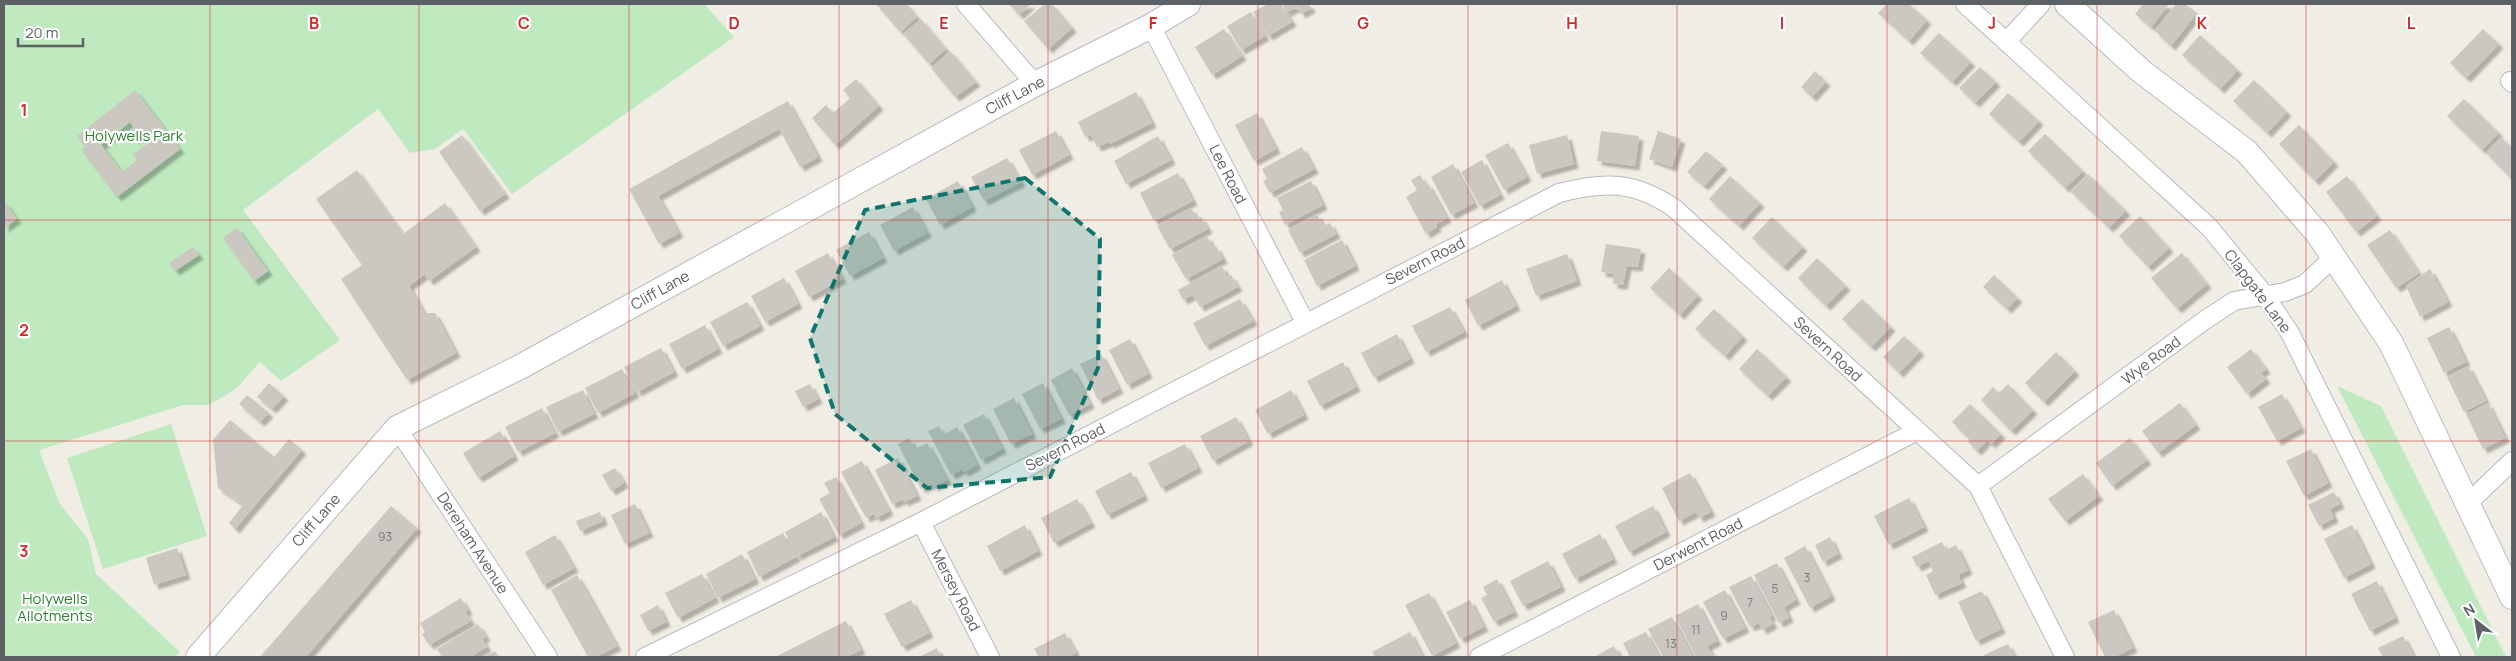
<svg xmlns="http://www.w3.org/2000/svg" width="2516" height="661" viewBox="0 0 2516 661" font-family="Manrope,sans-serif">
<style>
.green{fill:#bfe9bf}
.building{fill:#cbc8c1;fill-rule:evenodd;filter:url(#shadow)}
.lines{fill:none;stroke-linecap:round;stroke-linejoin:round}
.street-casing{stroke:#b7babf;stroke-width:20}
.secondary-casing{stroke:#b8bbc1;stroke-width:26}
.street{stroke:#fff;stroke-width:18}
.secondary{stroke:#fff;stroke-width:24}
.marked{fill:#0f766e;fill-opacity:0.2;stroke:#0f766e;stroke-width:4;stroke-dasharray:10 6;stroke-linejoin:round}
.grid{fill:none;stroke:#d62828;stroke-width:1;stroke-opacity:0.55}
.labels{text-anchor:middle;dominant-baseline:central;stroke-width:4.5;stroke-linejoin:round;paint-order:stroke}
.number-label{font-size:12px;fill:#787b7d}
.street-label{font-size:15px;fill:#5c6166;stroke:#fff}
.park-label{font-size:15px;fill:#2e8331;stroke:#fff}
.grid-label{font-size:16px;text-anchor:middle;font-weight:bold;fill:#d62828;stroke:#fff;stroke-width:4.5;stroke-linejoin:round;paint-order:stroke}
</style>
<defs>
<filter id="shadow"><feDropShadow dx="4.5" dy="4.5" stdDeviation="1" flood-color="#0004"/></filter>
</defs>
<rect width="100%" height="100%" fill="#f0ede4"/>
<!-- green -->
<path class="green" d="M 4,4 L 704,4 L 734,37 L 512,194 L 463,129 L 435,149 L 410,153 L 378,109 L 243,210 L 340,340 L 281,381 L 260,362 L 236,389 L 209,405 L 183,405 L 39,450 L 60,504 L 88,539 L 96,574 L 180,652 L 175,657 L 4,657 Z
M 2337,386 L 2381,406 L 2506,657 L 2476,657 Z
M 171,424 L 207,536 L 103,569 L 67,458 Z"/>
<!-- building -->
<path class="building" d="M 876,4 L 907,4 L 917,17 L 900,32 Z
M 1009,4 L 1031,4 L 1019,15 Z
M 1045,4 L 1052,4 L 1072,28 L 1048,49 L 1024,21 Z
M 1268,4 L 1281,4 L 1292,22 L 1268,36 L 1253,12 Z
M 1282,4 L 1309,4 L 1311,8 L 1301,14 L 1297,7 L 1287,12 Z
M 1887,4 L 1909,4 L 1927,20 L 1909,41 L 1878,13 Z
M 2143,4 L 2169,4 L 2151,27 L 2135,14 Z
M 2176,4 L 2185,4 L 2197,13 L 2171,46 L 2155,31 Z
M 1251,12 L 1265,36 L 1241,50 L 1227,26 Z
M 921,19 L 946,49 L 929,64 L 903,34 Z
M 1224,29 L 1242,56 L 1212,75 L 1195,47 Z
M 2483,29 L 2499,44 L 2466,78 L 2450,63 Z
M 1939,33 L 1971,62 L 1952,82 L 1920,53 Z
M 2200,35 L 2238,70 L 2220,89 L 2182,55 Z
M 950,51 L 976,82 L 955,97 L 931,68 Z
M 1980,67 L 1996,82 L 1975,103 L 1959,88 Z
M 1815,71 L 1826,82 L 1812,97 L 1801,87 Z
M 856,79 L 879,106 L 835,145 L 812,118 L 826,105 L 833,113 L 848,100 L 850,98 L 843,90 Z
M 2254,80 L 2287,112 L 2267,133 L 2233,101 Z
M 135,90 L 180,149 L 117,197 L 81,150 L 85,147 L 77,136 ZM 130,122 L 134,128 L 129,132 L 135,140 L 140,136 L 147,144 L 133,154 L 137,160 L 122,172 L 101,145 Z
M 1136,92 L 1152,123 L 1110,144 L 1109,142 L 1097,147 L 1091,135 L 1085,137 L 1078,122 Z
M 2008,93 L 2039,121 L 2019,142 L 1989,114 Z
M 2464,99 L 2499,133 L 2482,150 L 2447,116 Z
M 788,101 L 818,157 L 800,167 L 779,129 L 658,196 L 679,233 L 659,244 L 629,189 Z
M 1257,113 L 1276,149 L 1254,161 L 1235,125 Z
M 2299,125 L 2334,162 L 2315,181 L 2279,144 Z
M 1056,131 L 1069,155 L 1032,175 L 1019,150 Z
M 1601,131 L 1639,136 L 1635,166 L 1597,161 Z
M 1658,131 L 1681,139 L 1672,167 L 1649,159 Z
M 2045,134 L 2083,171 L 2065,188 L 2028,151 Z
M 462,135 L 505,194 L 480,211 L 439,152 Z
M 1567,135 L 1574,164 L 1537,174 L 1529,145 Z
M 1158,136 L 1171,160 L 1126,184 L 1114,161 Z
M 2501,137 L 2512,148 L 2512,179 L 2486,153 Z
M 1508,143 L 1527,177 L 1504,190 L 1485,155 Z
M 1302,147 L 1314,169 L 1270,193 L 1263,181 L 1267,179 L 1262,169 Z
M 1706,151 L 1723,165 L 1704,186 L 1687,172 Z
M 1007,158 L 1021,182 L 984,201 L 971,177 Z
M 1482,160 L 1500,195 L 1480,206 L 1461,172 Z
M 1453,164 L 1474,203 L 1451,215 L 1431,177 Z
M 357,170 L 403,234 L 445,203 L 476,247 L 429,281 L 425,274 L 409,286 L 424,313 L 435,313 L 456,353 L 407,380 L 341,279 L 362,265 L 316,199 Z
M 1178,173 L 1193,201 L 1154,221 L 1140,193 Z
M 2088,174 L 2126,211 L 2109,228 L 2071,192 Z
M 1420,175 L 1426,185 L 1428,184 L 1447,218 L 1436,224 L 1437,227 L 1426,234 L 1406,197 L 1417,190 L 1411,180 Z
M 1730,176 L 1760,203 L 1739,226 L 1709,199 Z
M 2347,176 L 2377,216 L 2356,232 L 2326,192 Z
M 958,181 L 972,207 L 940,225 L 926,199 Z
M 1311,181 L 1323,205 L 1285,225 L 1279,212 L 1283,210 L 1277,198 Z
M 4,201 L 17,219 L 4,228 Z
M 913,207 L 927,233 L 894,251 L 880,225 Z
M 1191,208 L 1198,219 L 1201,217 L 1208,229 L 1170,249 L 1157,226 Z
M 1317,214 L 1323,226 L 1330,223 L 1336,234 L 1300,253 L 1288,230 Z
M 2140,216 L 2169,248 L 2148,267 L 2119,236 Z
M 1772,217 L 1803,247 L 1783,267 L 1752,238 Z
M 237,228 L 268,271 L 254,281 L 223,238 Z
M 2390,230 L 2419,273 L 2396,288 L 2367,245 Z
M 869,232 L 883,258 L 850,276 L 836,250 Z
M 1207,236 L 1213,248 L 1216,246 L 1223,259 L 1186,279 L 1172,255 Z
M 1342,240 L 1355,266 L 1317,286 L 1304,260 Z
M 1606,244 L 1641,249 L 1638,267 L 1627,266 L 1623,285 L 1613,284 L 1614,274 L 1601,272 Z
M 193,247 L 199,255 L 175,271 L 169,263 Z
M 828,253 L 842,279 L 809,297 L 795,271 Z
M 2182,253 L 2207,284 L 2177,309 L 2151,278 Z
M 1567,254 L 1577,281 L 1536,296 L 1526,269 Z
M 1817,258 L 1846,286 L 1826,306 L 1798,278 Z
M 1222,266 L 1227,277 L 1231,275 L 1238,287 L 1200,307 L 1193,295 L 1183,300 L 1178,290 Z
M 1669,268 L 1698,295 L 1680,315 L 1650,288 Z
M 2430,269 L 2448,302 L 2420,317 L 2406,286 Z
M 1994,275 L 2018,298 L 2007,309 L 1983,287 Z
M 784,278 L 798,304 L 765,322 L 751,296 Z
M 1502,280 L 1516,306 L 1478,326 L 1465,300 Z
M 1240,299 L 1253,321 L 1205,346 L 1193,323 Z
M 1862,299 L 1891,327 L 1871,347 L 1842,319 Z
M 747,302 L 760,326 L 723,346 L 710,322 Z
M 1450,307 L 1464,332 L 1426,352 L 1412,326 Z
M 1714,309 L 1743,336 L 1725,356 L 1695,329 Z
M 705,325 L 718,349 L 682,369 L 669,344 Z
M 2449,327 L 2466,362 L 2444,373 L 2427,338 Z
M 1397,334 L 1410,359 L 1374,378 L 1361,353 Z
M 1904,336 L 1920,351 L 1899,373 L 1883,357 Z
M 1130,339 L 1148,374 L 1127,385 L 1109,350 Z
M 661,348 L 674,372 L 637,392 L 624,367 Z
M 1757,349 L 1787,377 L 1768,396 L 1739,369 Z
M 2251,349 L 2266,369 L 2261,373 L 2266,379 L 2247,394 L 2227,367 Z
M 2056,352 L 2075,371 L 2044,402 L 2025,383 Z
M 1101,354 L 1119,389 L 1098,400 L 1080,364 Z
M 1343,362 L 1356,387 L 1320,406 L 1307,381 Z
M 2468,366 L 2486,401 L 2464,412 L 2447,377 Z
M 1072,368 L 1090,404 L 1069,415 L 1051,380 Z
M 622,369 L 635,393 L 598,413 L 585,388 Z
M 269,383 L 284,396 L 272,409 L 257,397 Z
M 1043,383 L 1061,419 L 1040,429 L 1022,394 Z
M 810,384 L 818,399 L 803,407 L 795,391 Z
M 2008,384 L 2033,410 L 2011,431 L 1981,400 L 1993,387 L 1999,393 Z
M 583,390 L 594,414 L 558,432 L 546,407 Z
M 1291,390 L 1304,415 L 1268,434 L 1255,410 Z
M 2282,394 L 2301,428 L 2277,441 L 2258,407 Z
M 247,395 L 269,413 L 260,422 L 239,404 Z
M 1014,398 L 1032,434 L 1011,444 L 993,409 Z
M 2180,403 L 2196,425 L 2158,453 L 2142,431 Z
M 2488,403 L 2505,438 L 2483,449 L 2466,414 Z
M 1970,404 L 2001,434 L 1991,444 L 1987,440 L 1977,451 L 1968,442 L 1970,440 L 1952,422 Z
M 542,408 L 555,433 L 518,452 L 505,427 Z
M 984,414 L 1002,449 L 981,460 L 963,425 Z
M 1236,417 L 1249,441 L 1213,461 L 1200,436 Z
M 230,420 L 274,457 L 289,439 L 302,450 L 235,529 L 229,523 L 243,505 L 218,488 L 213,440 Z
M 939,426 L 943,435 L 957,427 L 977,465 L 964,472 L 962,469 L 951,475 L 928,431 Z
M 500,431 L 514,456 L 478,478 L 463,453 Z
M 909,438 L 915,449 L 927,443 L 947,480 L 934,487 L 933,484 L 921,489 L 898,444 Z
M 2130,438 L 2147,460 L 2112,486 L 2096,463 Z
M 1185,444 L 1198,468 L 1161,488 L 1148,463 Z
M 2311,449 L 2328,483 L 2304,496 L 2286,461 Z
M 898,458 L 917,496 L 904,502 L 903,499 L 892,504 L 875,470 Z
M 862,461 L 889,511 L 876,518 L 874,514 L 866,518 L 841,472 Z
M 615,468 L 624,483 L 611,491 L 602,475 Z
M 1131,472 L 1144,496 L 1107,515 L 1095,491 Z
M 1690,473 L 1711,512 L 1699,518 L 1696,512 L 1679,521 L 1662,488 Z
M 2083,474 L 2099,496 L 2065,521 L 2048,499 Z
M 836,477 L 861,523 L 839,535 L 819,499 L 830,493 L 824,483 Z
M 2334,492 L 2340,504 L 2330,509 L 2334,518 L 2319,526 L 2308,505 Z
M 1909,498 L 1924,527 L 1889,545 L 1874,516 Z
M 1077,499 L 1091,523 L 1054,543 L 1041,518 Z
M 635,504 L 649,533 L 625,544 L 611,515 Z
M 391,506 L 417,528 L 306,657 L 260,657 Z
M 1653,506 L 1666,532 L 1629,552 L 1615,526 Z
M 600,512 L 603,521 L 580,531 L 576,521 Z
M 821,512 L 834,537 L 797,556 L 785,532 Z
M 1025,525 L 1038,551 L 1000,571 L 987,546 Z
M 2352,525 L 2371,564 L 2344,578 L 2324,539 Z
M 783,533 L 796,557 L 759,577 L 747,552 Z
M 1600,534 L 1613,559 L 1575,579 L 1562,554 Z
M 555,535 L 574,568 L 543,585 L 525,552 Z
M 1830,537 L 1838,554 L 1823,562 L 1815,545 Z
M 1942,542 L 1946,550 L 1956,545 L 1968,570 L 1958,575 L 1962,583 L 1935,595 L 1926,575 L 1933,571 L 1929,561 L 1917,567 L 1912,557 Z
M 1805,546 L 1831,596 L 1810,608 L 1784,558 Z
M 177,548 L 186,575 L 154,585 L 146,558 Z
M 742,554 L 755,579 L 718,598 L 706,574 Z
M 1548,561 L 1561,587 L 1523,606 L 1510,581 Z
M 1777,563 L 1796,600 L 1784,607 L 1789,618 L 1779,623 L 1754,575 Z
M 702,574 L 715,598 L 678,618 L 665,593 Z
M 577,575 L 617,646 L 596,657 L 588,657 L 551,590 Z
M 1751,576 L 1772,616 L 1769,617 L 1773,624 L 1762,630 L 1759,623 L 1750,627 L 1729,587 Z
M 1497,579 L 1514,612 L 1494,622 L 1481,598 L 1487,595 L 1483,587 Z
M 2377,581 L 2395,618 L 2370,631 L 2351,594 Z
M 1725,590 L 1745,628 L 1723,639 L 1703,602 Z
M 1982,591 L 2001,629 L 1976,641 L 1958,602 Z
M 1429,593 L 1456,643 L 1432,656 L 1405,605 Z
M 461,598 L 468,610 L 465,612 L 471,621 L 429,645 L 422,634 L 425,632 L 420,623 Z
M 911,600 L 929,633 L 902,647 L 884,614 Z
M 1470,600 L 1484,627 L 1460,639 L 1446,612 Z
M 1698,604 L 1717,641 L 1707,646 L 1714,657 L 1696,657 L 1675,616 Z
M 658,605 L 666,622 L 648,631 L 640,615 Z
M 2114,610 L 2133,648 L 2114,657 L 2105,657 L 2088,622 Z
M 1672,617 L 1693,657 L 1663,657 L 1648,629 Z
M 846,621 L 861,650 L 846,657 L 775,657 Z
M 478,624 L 486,637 L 482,639 L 487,647 L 470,657 L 442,657 L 437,649 Z
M 1410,632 L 1423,657 L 1375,657 L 1372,652 Z
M 1646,632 L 1659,657 L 1630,657 L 1623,643 Z
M 1065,633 L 1076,653 L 1068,657 L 1039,657 L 1034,649 Z
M 2403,636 L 2414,657 L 2383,657 L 2378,648 Z
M 2008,644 L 2015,657 L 1984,657 L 1984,655 Z
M 1614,646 L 1620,657 L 1594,657 Z
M 937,648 L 941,657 L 919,657 Z
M 495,651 L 499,657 L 484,657 L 491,653 Z"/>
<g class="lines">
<!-- street casing -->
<g class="street-casing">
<path id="street" d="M 966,4 L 1035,84
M 1965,4 L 2209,227 L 2264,294 L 2290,333 L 2451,657
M 1151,26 L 1305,322
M 2006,42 L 2041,4
M 2510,81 L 2512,83
M 397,428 L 548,657
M 1978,486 L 2205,320 L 2234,301 L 2285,292 L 2305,284 L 2334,257
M 2466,505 L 2512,461
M 921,522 L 990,657
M 645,657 L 921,522 L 1559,193 C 1605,181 1634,181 1674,208 L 1978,486 L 2065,657
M 1479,657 L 1917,431"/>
</g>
<!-- secondary casing -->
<g class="secondary-casing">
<path id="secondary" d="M 2067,4 L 2141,71 L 2247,152 L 2318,234 L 2391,343 L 2512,597
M 198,657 L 397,428 L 520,367 L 1035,84 L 1151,26 L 1188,4"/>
</g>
<!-- street -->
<use href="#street" class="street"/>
<!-- secondary -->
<use href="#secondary" class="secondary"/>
</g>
<!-- marked area -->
<path class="marked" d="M 1025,178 L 1100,239 L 1098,368 L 1050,477 L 927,488 L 835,414 L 810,338 L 865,210 Z"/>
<!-- grid -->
<path class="grid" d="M 210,4 L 210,657M 419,4 L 419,657M 629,4 L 629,657M 839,4 L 839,657M 1048,4 L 1048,657M 1258,4 L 1258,657M 1468,4 L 1468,657M 1677,4 L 1677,657M 1887,4 L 1887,657M 2097,4 L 2097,657M 2306,4 L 2306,657M 4,220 L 2512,220M 4,441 L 2512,441"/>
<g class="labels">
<!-- number labels -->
<g class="number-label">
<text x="385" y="536">93</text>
<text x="1807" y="577">3</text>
<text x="1775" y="588">5</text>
<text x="1750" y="602">7</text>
<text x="1724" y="615">9</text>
<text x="1696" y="629">11</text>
<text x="1671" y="643">13</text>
</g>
<!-- street labels -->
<g class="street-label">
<text transform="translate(1015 95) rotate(-28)">Cliff Lane</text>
<text transform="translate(1228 174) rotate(63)">Lee Road</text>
<text transform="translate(1425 261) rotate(-27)">Severn Road</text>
<text transform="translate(660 290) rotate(-29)">Cliff Lane</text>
<text transform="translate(2258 291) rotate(53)">Clapgate Lane</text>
<text transform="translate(1828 349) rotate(43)">Severn Road</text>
<text transform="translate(2151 360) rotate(-37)">Wye Road</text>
<text transform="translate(1065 447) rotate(-27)">Severn Road</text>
<text transform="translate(316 520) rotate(-49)">Cliff Lane</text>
<text transform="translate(473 543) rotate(57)">Dereham Avenue</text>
<text transform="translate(1698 544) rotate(-27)">Derwent Road</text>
<text transform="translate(956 590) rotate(63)">Mersey Road</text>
</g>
<!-- park labels -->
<g class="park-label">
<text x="134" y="135">Holywells Park</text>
<text x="55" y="598">Holywells<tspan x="55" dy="17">Allotments</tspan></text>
</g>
</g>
<g class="grid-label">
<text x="314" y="29">B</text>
<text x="524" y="29">C</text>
<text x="734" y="29">D</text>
<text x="944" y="29">E</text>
<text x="1153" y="29">F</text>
<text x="1363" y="29">G</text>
<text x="1572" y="29">H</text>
<text x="1782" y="29">I</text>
<text x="1992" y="29">J</text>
<text x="2202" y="29">K</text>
<text x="2411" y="29">L</text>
<text x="24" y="116">1</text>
<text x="24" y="336">2</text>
<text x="24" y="557">3</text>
</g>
<!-- border -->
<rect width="2516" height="661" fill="none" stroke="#5c6166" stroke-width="10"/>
<!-- north arrow -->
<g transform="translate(2476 621) rotate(329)" stroke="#ffffff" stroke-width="4" paint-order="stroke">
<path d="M0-4L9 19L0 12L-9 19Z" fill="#5c6166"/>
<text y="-8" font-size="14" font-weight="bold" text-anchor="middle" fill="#5c6166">N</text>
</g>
<!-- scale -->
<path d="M18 38v8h65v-8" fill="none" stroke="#5c6166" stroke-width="2.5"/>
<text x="25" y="38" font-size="15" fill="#5c6166" stroke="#ffffff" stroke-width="4" paint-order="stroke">20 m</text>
</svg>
